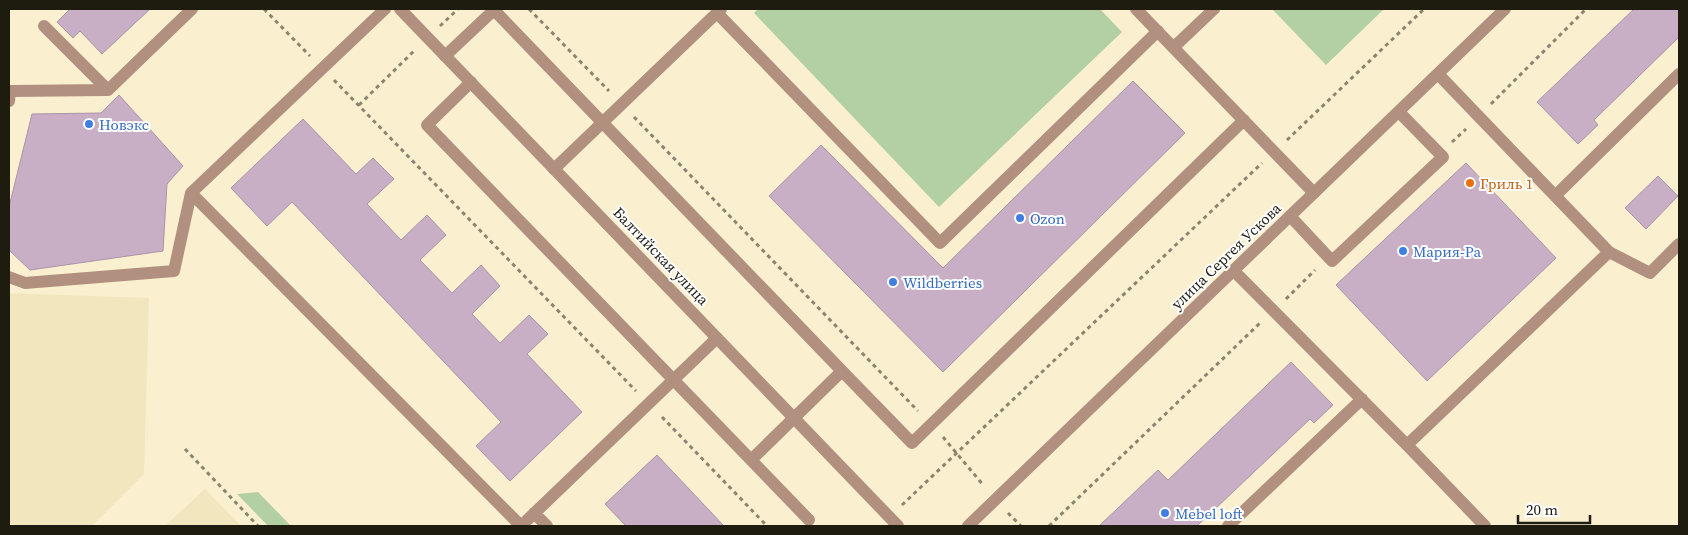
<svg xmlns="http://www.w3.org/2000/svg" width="1688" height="535" viewBox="0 0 1688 535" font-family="'Source Serif 4',serif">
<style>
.built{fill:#f2e6bf}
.green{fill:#b3cfa4}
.building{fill:#c9afc5;stroke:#ab92a7}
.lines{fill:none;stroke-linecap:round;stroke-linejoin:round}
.path{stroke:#8b856f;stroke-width:3;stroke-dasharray:4 4;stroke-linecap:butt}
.service{stroke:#b1907f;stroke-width:12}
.minor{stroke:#b1907f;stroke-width:12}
.shop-dot{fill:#3f7fe0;stroke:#fff;stroke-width:2}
.food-dot{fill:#e8710a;stroke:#fff;stroke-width:2}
.labels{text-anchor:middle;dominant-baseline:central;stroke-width:4;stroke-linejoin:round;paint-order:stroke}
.shop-label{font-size:15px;fill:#366cbe;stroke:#fff;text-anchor:start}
.food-label{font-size:15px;fill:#c56008;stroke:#fff;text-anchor:start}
.street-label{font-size:15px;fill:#1e1b0f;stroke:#fff}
</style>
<rect width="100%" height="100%" fill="#faf0d0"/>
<!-- built -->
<path class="built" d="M 9,293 L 149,298 L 144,474 L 92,526 L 9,526 Z
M 205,489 L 241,526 L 165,526 Z"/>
<!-- green -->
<path class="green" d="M 758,9 L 1100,9 L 1122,32 L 939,207 L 754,13 Z
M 1272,9 L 1384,9 L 1326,65 Z
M 258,492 L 291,526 L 268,526 L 237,494 Z"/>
<!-- building -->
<path class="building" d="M 70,9 L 150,9 L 102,54 L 80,31 L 73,38 L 57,22 Z
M 1634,9 L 1679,9 L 1679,37 L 1594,120 L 1598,125 L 1578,144 L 1537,102 Z
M 1133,81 L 1185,133 L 943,372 L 769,196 L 821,145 L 943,268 Z
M 119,95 L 183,166 L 167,184 L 163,251 L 30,270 L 9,250 L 9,207 L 32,114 L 101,113 Z
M 303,119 L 356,174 L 373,158 L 394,179 L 367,204 L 401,240 L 427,215 L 446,235 L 420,260 L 452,293 L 481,265 L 500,286 L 472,314 L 500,343 L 529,315 L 548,334 L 527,354 L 582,412 L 510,481 L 476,446 L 501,422 L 292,202 L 267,226 L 231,188 Z
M 1466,163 L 1556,258 L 1427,381 L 1336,285 Z
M 1658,176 L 1678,196 L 1646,229 L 1625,208 Z
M 1291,362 L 1333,405 L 1314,423 L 1310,419 L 1197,526 L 1099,526 L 1158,470 L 1168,480 Z
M 657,455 L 724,526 L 626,526 L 605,504 Z"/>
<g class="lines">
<!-- path -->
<path class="path" d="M 264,9 L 310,56
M 529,9 L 609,91
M 440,26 L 458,9
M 334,80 L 636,391
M 1491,104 L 1586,9
M 359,105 L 416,49
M 634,117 L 918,411
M 1287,140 L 1424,9
M 1452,142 L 1466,129
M 1286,299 L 1315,270
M 662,417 L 767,526
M 943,437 L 984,486
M 185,449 L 258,526
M 902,505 L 1262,163
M 1008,513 L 1021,526
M 1049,526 L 1261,322"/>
<!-- service -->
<path class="service" d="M 1136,9 L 1314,193
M 494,10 L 842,371 L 751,460
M 717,13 L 940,243 L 1158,31
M 44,26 L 108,90 L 192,9
M 1174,47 L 1214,9
M 445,56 L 495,9
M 471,82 L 427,125 L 809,520
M 9,101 L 10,91 L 108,90
M 554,169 L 721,9
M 191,193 L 521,526 L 717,338
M 1555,196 L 1679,74
M 1290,216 L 1332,261 L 1443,157 L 1399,112
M 1609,252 L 1650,273 L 1679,244
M 1234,271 L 1407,445 L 1485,526
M 9,277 L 25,283 L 174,271 L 191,193 L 385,9
M 842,371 L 912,443 L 1244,120
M 1407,445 L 1609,252 L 1438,74
M 534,513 L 547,526
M 1228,526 L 1362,399"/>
<!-- minor -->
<path class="minor" d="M 400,9 L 898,526
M 968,526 L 1505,9"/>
</g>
<!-- markers -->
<g class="shop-dot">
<circle cx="89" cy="124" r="5"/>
<circle cx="1020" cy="218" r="5"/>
<circle cx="1403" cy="251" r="5"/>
<circle cx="893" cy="282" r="5"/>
<circle cx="1165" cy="513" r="5"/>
</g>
<circle class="food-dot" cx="1470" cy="183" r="5"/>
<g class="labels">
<!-- shop labels -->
<g class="shop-label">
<text x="99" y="124">Новэкс</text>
<text x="1030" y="218">Ozon</text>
<text x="1413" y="251">Мария-Ра</text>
<text x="903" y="282">Wildberries</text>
<text x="1175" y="513">Mebel loft</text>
</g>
<!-- food labels -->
<g class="food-label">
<text x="1480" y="183">Гриль 1</text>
</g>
<!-- street labels -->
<g class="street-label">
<text transform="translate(661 256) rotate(46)">Балтийская улица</text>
<text transform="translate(1226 256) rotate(-44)">улица Сергея Ускова</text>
</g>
</g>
<!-- border -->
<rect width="1688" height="535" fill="none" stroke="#1e1b0f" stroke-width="20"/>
<!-- scale -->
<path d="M1518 515v8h72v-8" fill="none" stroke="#1e1b0f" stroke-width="2.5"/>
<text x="1526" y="515" font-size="15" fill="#1e1b0f" stroke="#ffffff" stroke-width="4" paint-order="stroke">20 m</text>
</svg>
